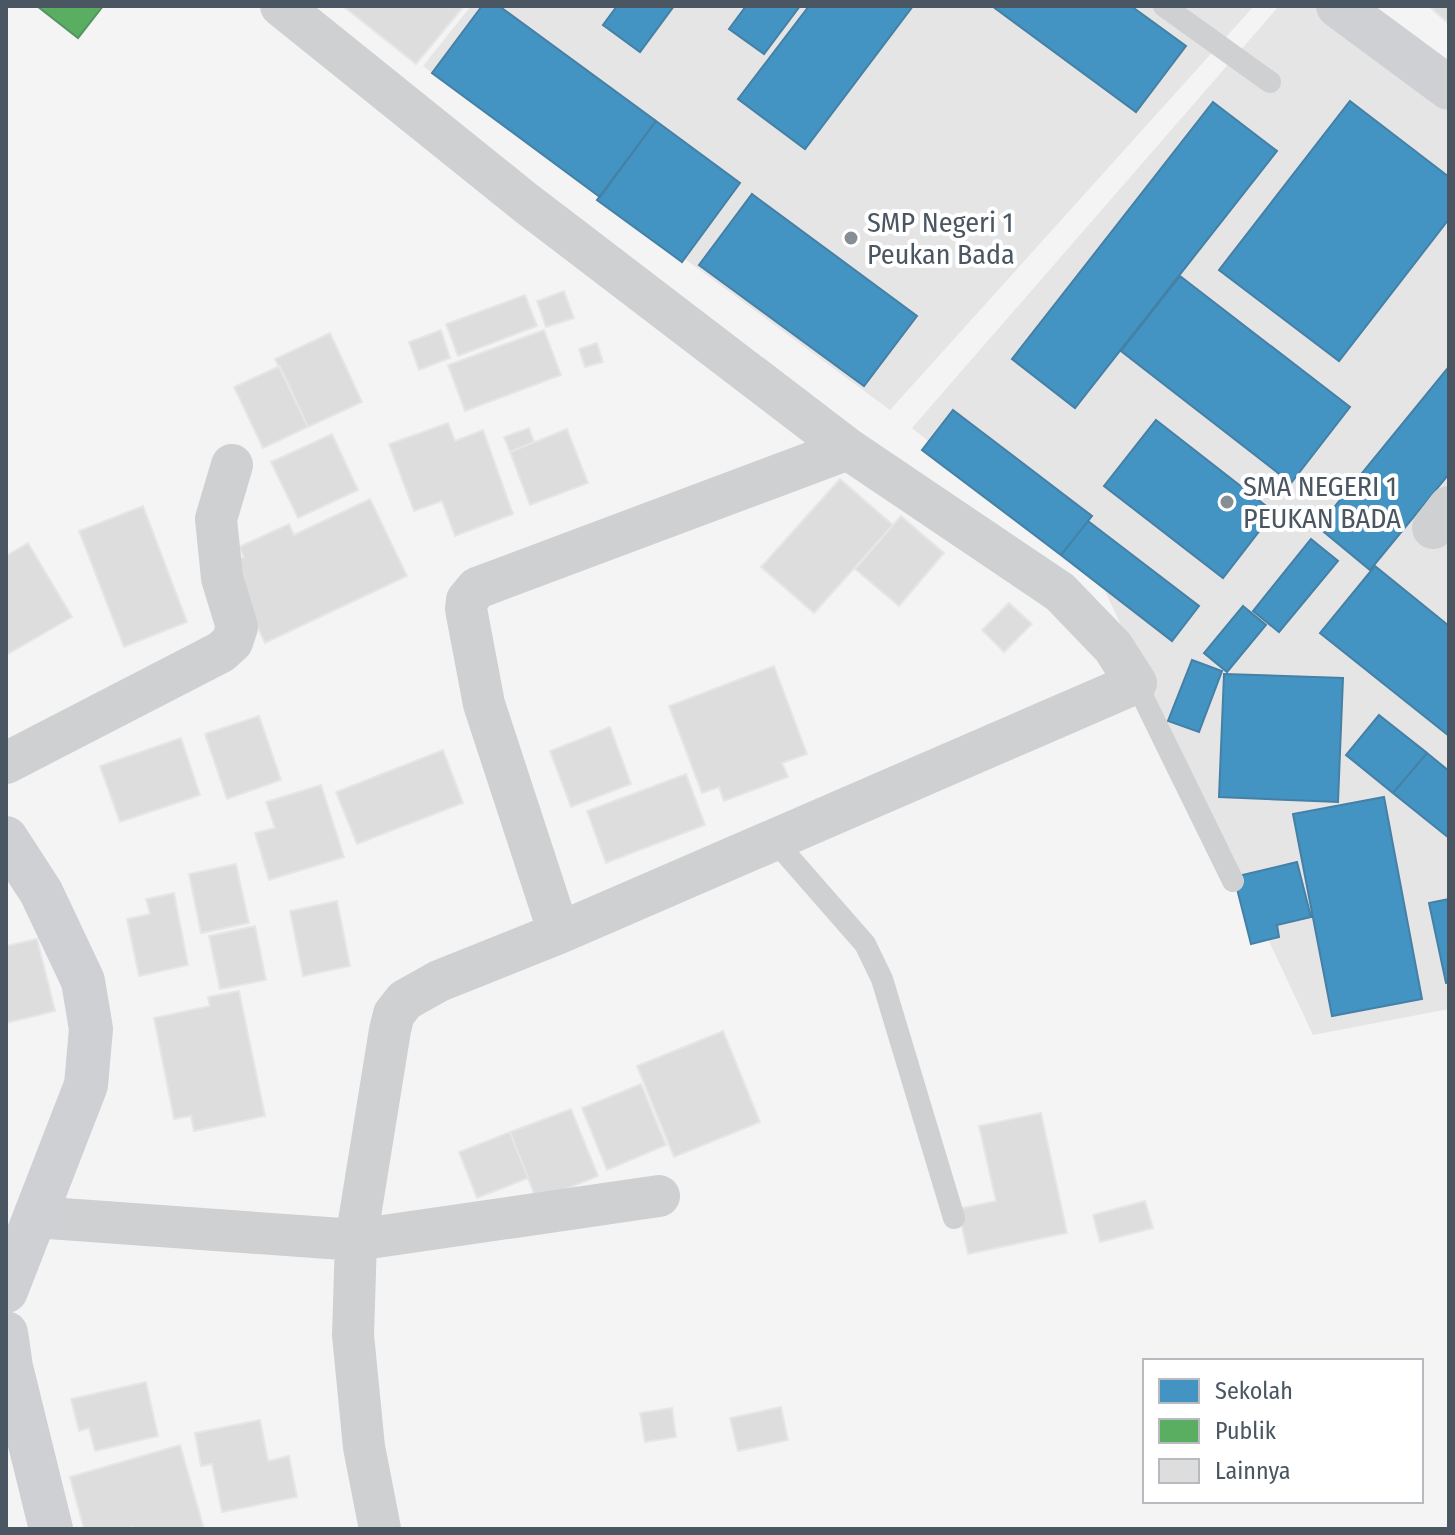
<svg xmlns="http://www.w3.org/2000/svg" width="1455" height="1535" viewBox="0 0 1455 1535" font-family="'Fira Sans Condensed',sans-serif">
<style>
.education{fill:#e6e5e6}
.schools{fill:#4393c3;stroke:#4581a6;stroke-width:2}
.public{fill:#5aae61;stroke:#559461;stroke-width:2}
.building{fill:#ddddde;stroke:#e5e6e7;stroke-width:2}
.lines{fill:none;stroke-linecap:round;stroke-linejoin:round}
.lane{stroke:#ced0d2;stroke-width:22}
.street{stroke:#ced0d2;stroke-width:42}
.secondary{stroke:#ced0d4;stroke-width:44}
.poi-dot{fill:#868d94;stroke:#fff;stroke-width:3}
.labels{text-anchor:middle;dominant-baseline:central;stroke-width:8;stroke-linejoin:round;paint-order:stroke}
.poi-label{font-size:28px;fill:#4a5661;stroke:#fff;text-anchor:start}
</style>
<rect width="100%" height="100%" fill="#f4f4f4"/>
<!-- education -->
<path class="education" d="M 471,6 L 1254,6 L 890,410 L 423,66 Z
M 1279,6 L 1345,6 L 1449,86 L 1449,1009 L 1313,1035 L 1098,576 L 912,428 Z"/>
<!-- schools -->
<path class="schools" d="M 482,6 L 499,6 L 656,121 L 600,197 L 432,73 Z
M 617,6 L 674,6 L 640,52 L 603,25 Z
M 746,6 L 800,6 L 764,54 L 729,29 Z
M 809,6 L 913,6 L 805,149 L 738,99 Z
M 992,6 L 1131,6 L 1186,46 L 1136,112 Z
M 1350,101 L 1449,177 L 1449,219 L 1339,361 L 1219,270 Z
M 1213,102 L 1277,151 L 1075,408 L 1012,359 Z
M 656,121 L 740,183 L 682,262 L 597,200 Z
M 752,194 L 917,316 L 864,386 L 699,265 Z
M 1180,276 L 1350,407 L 1291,483 L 1121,351 Z
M 1447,369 L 1449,371 L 1449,474 L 1370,570 L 1318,527 Z
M 953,410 L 1092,516 L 1061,555 L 922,450 Z
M 1156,420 L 1274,512 L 1223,578 L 1104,486 Z
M 1088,521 L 1199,606 L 1172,641 L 1061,555 Z
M 1311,539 L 1338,561 L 1279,632 L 1253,611 Z
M 1375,566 L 1449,626 L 1449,736 L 1320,633 Z
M 1243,606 L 1266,625 L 1227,672 L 1204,653 Z
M 1192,660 L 1222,671 L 1199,732 L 1168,721 Z
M 1224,674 L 1343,678 L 1338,802 L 1219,797 Z
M 1379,715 L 1427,753 L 1393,793 L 1346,755 Z
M 1427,753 L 1449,771 L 1449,838 L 1393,793 Z
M 1384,797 L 1422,999 L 1332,1016 L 1293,814 Z
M 1297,862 L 1311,917 L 1277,925 L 1279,937 L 1251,944 L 1234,877 Z
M 1449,899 L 1449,982 L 1446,983 L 1429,903 Z"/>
<!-- public -->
<path class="public" d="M 37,6 L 103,6 L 78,38 Z"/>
<!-- building -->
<path class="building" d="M 343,6 L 464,6 L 416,64 Z
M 1432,6 L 1449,6 L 1449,24 L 1431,8 Z
M 564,291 L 574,318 L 546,327 L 537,301 Z
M 525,295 L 537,326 L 458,356 L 446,324 Z
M 441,330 L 450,358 L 419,370 L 409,342 Z
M 544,330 L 561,375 L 465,411 L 448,365 Z
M 330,333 L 362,402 L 308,427 L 275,359 Z
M 597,343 L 603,362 L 585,367 L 579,349 Z
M 280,366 L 308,427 L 263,448 L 234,387 Z
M 448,423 L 455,441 L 483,430 L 513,514 L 455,536 L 442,501 L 414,511 L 389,444 Z
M 529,428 L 534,442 L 510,452 L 504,437 Z
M 567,429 L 588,483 L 530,505 L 510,452 Z
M 332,434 L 358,490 L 298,518 L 271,462 Z
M 840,479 L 893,525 L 814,613 L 761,567 Z
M 370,499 L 407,576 L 265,643 L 235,579 L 235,561 L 244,557 L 239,547 L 289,524 L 294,535 Z
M 143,506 L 187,622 L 124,647 L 79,531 Z
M 901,516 L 944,553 L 899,606 L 855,569 Z
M 28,543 L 72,617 L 6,655 L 6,556 Z
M 1009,603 L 1032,624 L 1004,652 L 982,630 Z
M 774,666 L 807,754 L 782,763 L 788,777 L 724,801 L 719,787 L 702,793 L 669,706 Z
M 259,716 L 281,780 L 227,799 L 205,734 Z
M 610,727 L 631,784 L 571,807 L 550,751 Z
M 181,738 L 200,795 L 120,822 L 100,766 Z
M 443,750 L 463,803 L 357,844 L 336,792 Z
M 686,774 L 705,825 L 606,863 L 587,811 Z
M 321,785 L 344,857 L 269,880 L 255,833 L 275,828 L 266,802 Z
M 236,864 L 249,923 L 201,933 L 189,874 Z
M 174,893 L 188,965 L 139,976 L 127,919 L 150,914 L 146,899 Z
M 337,901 L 350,966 L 303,976 L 290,911 Z
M 255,926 L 266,980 L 220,989 L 209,936 Z
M 37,939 L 55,1011 L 6,1023 L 6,946 Z
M 239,991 L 265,1116 L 194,1131 L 191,1116 L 174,1119 L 154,1018 L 210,1006 L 208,997 Z
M 723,1031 L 760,1122 L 674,1157 L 637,1066 Z
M 641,1084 L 666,1145 L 607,1170 L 582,1108 Z
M 571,1109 L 598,1176 L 537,1201 L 510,1132 Z
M 1041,1113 L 1067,1233 L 968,1254 L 958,1209 L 996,1201 L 979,1126 Z
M 510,1132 L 528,1178 L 477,1198 L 459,1152 Z
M 1145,1201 L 1153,1228 L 1100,1242 L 1093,1215 Z
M 146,1382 L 158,1436 L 95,1451 L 89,1428 L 79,1431 L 71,1399 Z
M 781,1407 L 788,1440 L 738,1451 L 730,1418 Z
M 672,1408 L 676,1437 L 645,1442 L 640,1413 Z
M 260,1420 L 268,1461 L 289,1456 L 297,1497 L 222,1512 L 212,1464 L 201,1466 L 195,1433 Z
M 180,1445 L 204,1529 L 133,1529 L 133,1527 L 124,1529 L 84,1529 L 70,1477 Z"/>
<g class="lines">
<!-- lane -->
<path class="lane" d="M 1164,6 L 1270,82
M 1136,683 L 1233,881
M 774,840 L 865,944 L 882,979 L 954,1218"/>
<!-- street -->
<path class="street" d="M 281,6 L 526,203 L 848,449 L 1060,592 L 1113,647 L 1136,683 L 559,933 L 439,981 L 405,1000 L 394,1014 L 390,1030 L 356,1240 L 353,1335 L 364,1447 L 380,1529
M 1433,528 L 1449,507
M 6,763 L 221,652 L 232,642 L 237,627 L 222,578 L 216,519 L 232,465
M 559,933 L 484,704 L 466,609 L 467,600 L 477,588 L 848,449
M 35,1217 L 356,1240 L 659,1196"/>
<!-- secondary -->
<path class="secondary" d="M 1338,6 L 1449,88
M 6,838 L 41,892 L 83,981 L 91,1029 L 86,1085 L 6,1291
M 6,1333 L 11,1367 L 51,1529"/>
</g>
<!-- markers -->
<g class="poi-dot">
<circle cx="851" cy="238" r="8"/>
<circle cx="1227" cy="502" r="8"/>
</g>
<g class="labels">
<!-- poi labels -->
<g class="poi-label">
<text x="867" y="222">SMP Negeri 1<tspan x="867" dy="32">Peukan Bada</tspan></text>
<text x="1243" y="486">SMA NEGERI 1<tspan x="1243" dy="32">PEUKAN BADA</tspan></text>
</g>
</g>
<!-- border -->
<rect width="1455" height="1535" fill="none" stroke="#4a5661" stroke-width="16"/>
<!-- legend -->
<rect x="1143" y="1359" width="280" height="144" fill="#ffffff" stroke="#b7bbc0" stroke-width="2"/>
<rect x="1159" y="1379" width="40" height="24" fill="#4393c3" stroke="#b7bbc0" stroke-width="2"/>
<text x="1215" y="1399" font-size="24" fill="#4a5661">Sekolah</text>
<rect x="1159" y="1419" width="40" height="24" fill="#5aae61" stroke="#b7bbc0" stroke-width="2"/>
<text x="1215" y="1439" font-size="24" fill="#4a5661">Publik</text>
<rect x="1159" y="1459" width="40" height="24" fill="#ddddde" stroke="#b7bbc0" stroke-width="2"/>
<text x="1215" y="1479" font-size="24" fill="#4a5661">Lainnya</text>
</svg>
